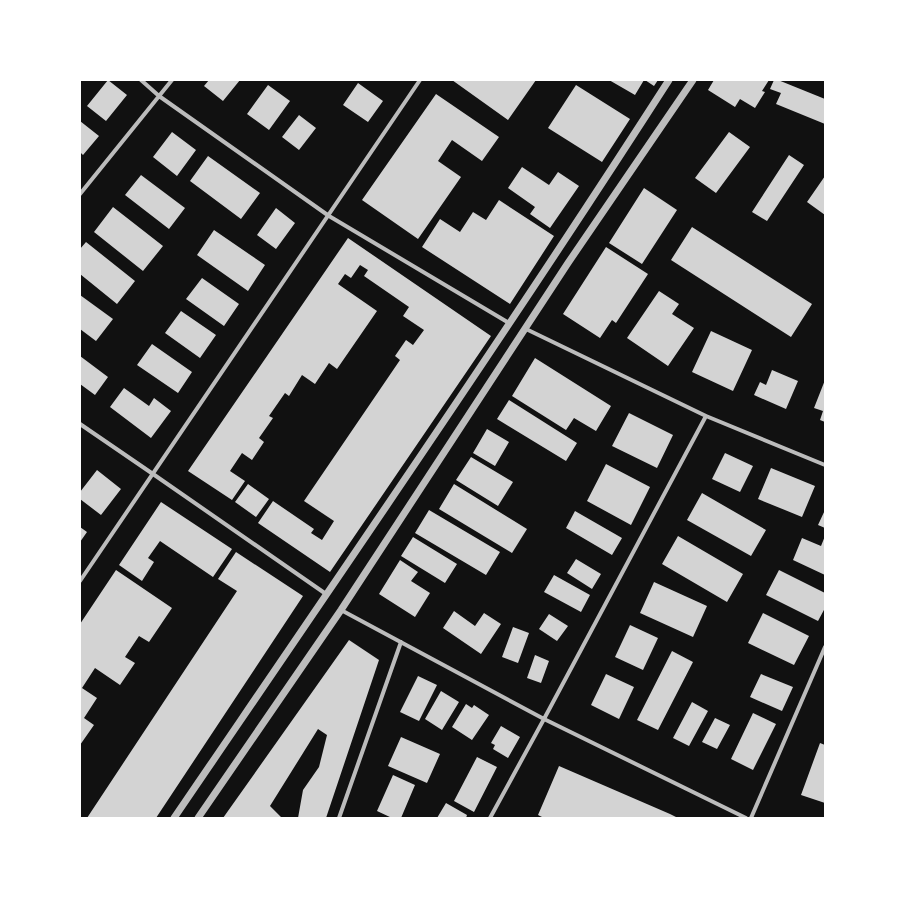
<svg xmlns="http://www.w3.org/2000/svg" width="905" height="898" viewBox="0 0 905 898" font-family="'Noto Serif',serif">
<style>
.building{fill:#d3d3d3}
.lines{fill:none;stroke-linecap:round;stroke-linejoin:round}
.minor{stroke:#bcbcbc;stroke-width:4}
.tertiary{stroke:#bcbcbc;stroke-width:7}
</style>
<rect width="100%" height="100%" fill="#111"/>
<!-- building -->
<path class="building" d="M 108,80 L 127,95 L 106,121 L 87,106 Z
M 209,80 L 240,80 L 223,101 L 204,86 Z
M 452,80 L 536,80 L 508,120 Z
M 609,80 L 644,80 L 635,95 Z
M 645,80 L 658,80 L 654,86 Z
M 714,80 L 769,80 L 762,91 L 765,92 L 755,108 L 740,99 L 735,107 L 708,90 Z
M 774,80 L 778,80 L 825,99 L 825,124 L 776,104 L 781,93 L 770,89 Z
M 358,83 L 383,101 L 368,122 L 343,105 Z
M 268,85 L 290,101 L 269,130 L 247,114 Z
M 576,85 L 630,119 L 602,162 L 548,128 Z
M 436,94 L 499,137 L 482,161 L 452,140 L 438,161 L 461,177 L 418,239 L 362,200 Z
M 299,115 L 316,128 L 299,150 L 282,137 Z
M 80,121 L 99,136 L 83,155 L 80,152 Z
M 172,132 L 196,150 L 177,176 L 153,157 Z
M 729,132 L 750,147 L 716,193 L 695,178 Z
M 789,155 L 804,165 L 767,221 L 752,212 Z
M 208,156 L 260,193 L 241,219 L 190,181 Z
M 522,167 L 549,185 L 558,172 L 579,186 L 550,228 L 530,214 L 535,207 L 508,188 Z
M 141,175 L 185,208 L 169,229 L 125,195 Z
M 825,176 L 825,215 L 807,202 Z
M 644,188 L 677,210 L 642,264 L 609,243 Z
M 499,200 L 554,236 L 510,304 L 422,247 L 440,219 L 460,232 L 473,212 L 486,220 Z
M 113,207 L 163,246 L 143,271 L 94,232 Z
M 276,208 L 295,223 L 276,249 L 257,235 Z
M 692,227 L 812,304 L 791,337 L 671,260 Z
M 214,230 L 265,265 L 248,291 L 197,255 Z
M 348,238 L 491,336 L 330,572 L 258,523 L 273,501 L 314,529 L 311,533 L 322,540 L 334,521 L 304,501 L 400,360 L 395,356 L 406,340 L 413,345 L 424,330 L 403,316 L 409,307 L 364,276 L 368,270 L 360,265 L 351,278 L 345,274 L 338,284 L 377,311 L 337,369 L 329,363 L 315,384 L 302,375 L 289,396 L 285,393 L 269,416 L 273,418 L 259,438 L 264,442 L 252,460 L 242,453 L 230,471 L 245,481 L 232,500 L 188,471 Z
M 86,242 L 135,281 L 117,304 L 80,274 L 80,249 Z
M 606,247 L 648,274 L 616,323 L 612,320 L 600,338 L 563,314 Z
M 202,278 L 239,304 L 224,326 L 186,299 Z
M 659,291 L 679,304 L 672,314 L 694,328 L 668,366 L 627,338 Z
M 80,295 L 113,319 L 96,341 L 80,329 Z
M 181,311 L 216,335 L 200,358 L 165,333 Z
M 711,331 L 752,350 L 733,391 L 692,372 Z
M 152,344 L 192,372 L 178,393 L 137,365 Z
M 80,356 L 108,377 L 95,395 L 80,384 Z
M 535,358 L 611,406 L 596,431 L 574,418 L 566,430 L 512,396 Z
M 772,370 L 798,381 L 786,409 L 754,395 L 760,382 L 766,385 Z
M 825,380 L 825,422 L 820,420 L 823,411 L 814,408 Z
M 124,388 L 149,406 L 154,398 L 171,411 L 151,438 L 110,407 Z
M 509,400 L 577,443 L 566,461 L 497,419 Z
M 629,413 L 673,435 L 657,468 L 612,446 Z
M 487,429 L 509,442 L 495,466 L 473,453 Z
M 725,453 L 753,466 L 740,492 L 712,479 Z
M 471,457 L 513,482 L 498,506 L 456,480 Z
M 606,464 L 650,487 L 631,525 L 587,501 Z
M 771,468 L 815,486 L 802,517 L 758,499 Z
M 97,470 L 121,489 L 101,515 L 80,499 L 80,492 Z
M 248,484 L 269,499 L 256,517 L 235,502 Z
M 454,484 L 527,529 L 512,553 L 439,509 Z
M 702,493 L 766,530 L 751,556 L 687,520 Z
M 161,502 L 232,549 L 213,577 L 160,541 L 148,558 L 154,562 L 142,581 L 119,565 Z
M 429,510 L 500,552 L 486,575 L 415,533 Z
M 825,510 L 825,528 L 818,525 Z
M 575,511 L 622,538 L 612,555 L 566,528 Z
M 80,527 L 87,532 L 80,542 Z
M 678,536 L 743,574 L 727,602 L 662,564 Z
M 825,536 L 825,575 L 793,560 L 802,538 L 821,546 Z
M 413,537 L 457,564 L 445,583 L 401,556 Z
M 236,552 L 303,596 L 156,818 L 87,818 L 237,591 L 218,579 Z
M 576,559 L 601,574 L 592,589 L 567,573 Z
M 400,560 L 418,572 L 411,581 L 430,593 L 415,617 L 379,594 Z
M 116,570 L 172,608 L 149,642 L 139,636 L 125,657 L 135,663 L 120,685 L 95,668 L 82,688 L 97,698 L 84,718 L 94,725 L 80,745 L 80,624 Z
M 779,570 L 825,593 L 825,608 L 818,621 L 766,595 Z
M 554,575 L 590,595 L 581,612 L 544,592 Z
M 654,582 L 707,606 L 693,637 L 640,613 Z
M 454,611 L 475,626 L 484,613 L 501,624 L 481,654 L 443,628 Z
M 763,613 L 809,636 L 794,665 L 748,643 Z
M 549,614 L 568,626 L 557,641 L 539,629 Z
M 630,625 L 658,638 L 643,670 L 615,657 Z
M 513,627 L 529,633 L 518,663 L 502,657 Z
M 349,640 L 379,660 L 326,818 L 298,818 L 303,790 L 319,767 L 327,735 L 318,729 L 270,806 L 282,818 L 223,818 Z
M 672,651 L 693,662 L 658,730 L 637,720 Z
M 535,655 L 549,661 L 541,683 L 527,678 Z
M 606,674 L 634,687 L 619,719 L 591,705 Z
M 761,674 L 793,687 L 782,711 L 750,697 Z
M 418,676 L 437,685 L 419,721 L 400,712 Z
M 441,691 L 459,702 L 442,730 L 425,719 Z
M 692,702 L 708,711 L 689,746 L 673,738 Z
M 466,704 L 472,708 L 474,705 L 489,715 L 472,740 L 452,727 Z
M 753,713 L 776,724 L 753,770 L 731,759 Z
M 715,718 L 730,725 L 717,749 L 702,742 Z
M 501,726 L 520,737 L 508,758 L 493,749 L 495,745 L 491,743 Z
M 401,737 L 440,754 L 427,783 L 388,766 Z
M 820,743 L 825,745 L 825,803 L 801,795 Z
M 477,757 L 497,767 L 474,812 L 454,801 Z
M 559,766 L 670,814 L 678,818 L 544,818 L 538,815 Z
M 393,775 L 415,785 L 401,818 L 392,818 L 377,811 Z
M 446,803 L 467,815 L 466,818 L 437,818 Z"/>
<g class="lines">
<!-- minor -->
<path class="minor" d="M 141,80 L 159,96 L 329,216 L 509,323
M 80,194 L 172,80
M 526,329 L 706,416 L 825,465
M 80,424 L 153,474 L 326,594
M 80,581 L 420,80
M 341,610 L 544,719 L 746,818
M 339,818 L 401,642
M 490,818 L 544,719 L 706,416
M 751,818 L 825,647"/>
<!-- tertiary -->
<path class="tertiary" d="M 174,818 C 341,573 509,329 669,80
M 198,818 L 341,610 L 568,263 L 693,80"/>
</g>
<!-- border -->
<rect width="905" height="898" fill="none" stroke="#ffffff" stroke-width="162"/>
</svg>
